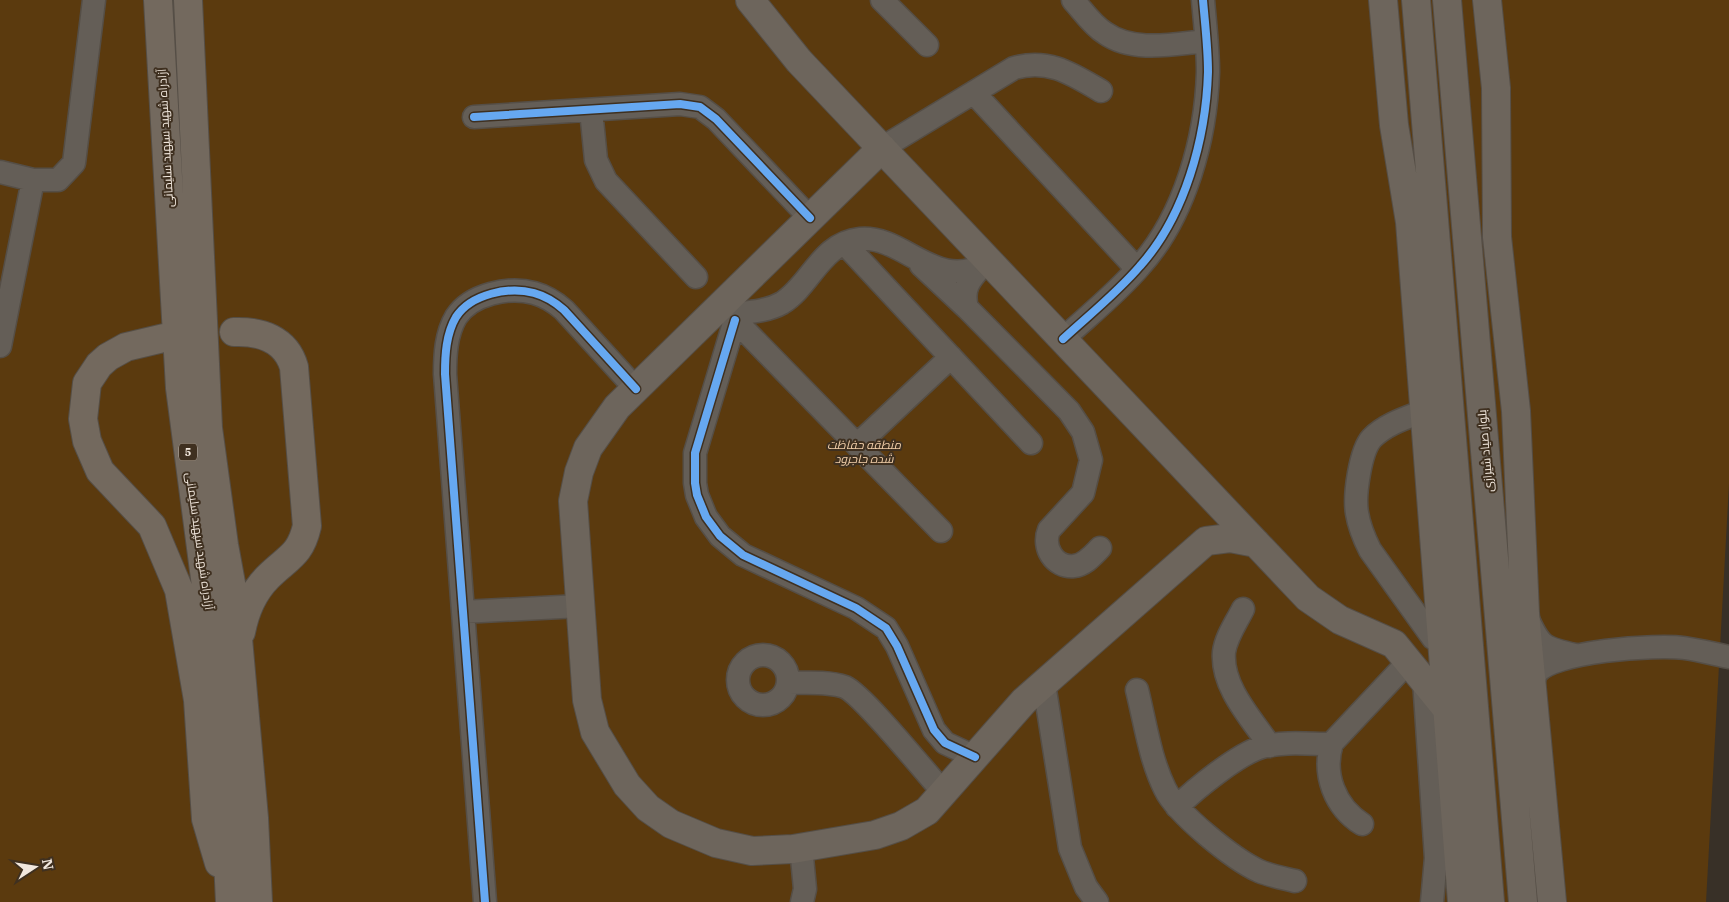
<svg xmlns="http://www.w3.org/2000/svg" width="1729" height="902" viewBox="0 0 1729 902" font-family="'IBM Plex Serif',Cairo,serif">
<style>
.green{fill:#5b3a0e}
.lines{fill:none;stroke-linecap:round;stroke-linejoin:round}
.minor-casing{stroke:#554e46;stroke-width:25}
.major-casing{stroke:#554e46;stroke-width:30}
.highway-casing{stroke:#554e46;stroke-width:30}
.minor{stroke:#645e57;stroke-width:22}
.major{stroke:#6d655c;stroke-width:28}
.highway{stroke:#73695e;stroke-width:28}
.cycleway-casing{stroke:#3f3020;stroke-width:11}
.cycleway{stroke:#66a8f1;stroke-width:8}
.labels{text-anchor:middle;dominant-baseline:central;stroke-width:4;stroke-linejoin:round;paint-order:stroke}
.shield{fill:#3f3020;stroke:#bcb1a5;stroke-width:1}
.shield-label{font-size:11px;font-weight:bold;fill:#f2e8de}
.street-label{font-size:12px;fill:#f2e8de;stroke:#3f3020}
.park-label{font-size:12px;font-style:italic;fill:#f2cfa9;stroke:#3f3020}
</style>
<rect width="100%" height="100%" fill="#383027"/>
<!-- green -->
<path class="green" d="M 0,0 L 1729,0 L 1729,484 L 1706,902 L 0,902 Z"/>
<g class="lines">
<!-- minor casing -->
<g class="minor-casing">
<path id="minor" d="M 882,0 L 927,45
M 1073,0 C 1083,11 1092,25 1105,33 C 1133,53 1174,44 1206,41
M 974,93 L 1137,269
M 591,110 L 596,160 L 606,181 L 696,277
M 474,117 L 680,104 L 700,107 L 716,119 L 810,218
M 882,148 L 1014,68 C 1049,58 1072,74 1101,91
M 0,172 L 33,180 L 58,180 L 74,163 L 94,0
M 845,244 L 1031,443
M 921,265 L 967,308 C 962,289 969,280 982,266
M 967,308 L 1069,411 L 1083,432 L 1091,460 L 1083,493 L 1049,530 C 1042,547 1054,568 1074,566 C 1085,565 1093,555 1100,548
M 727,312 L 941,531
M 730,314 C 747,312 766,312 782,303 C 811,285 821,243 860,239 C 905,235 936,294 989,262
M 735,320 L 695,453 L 695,483 L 697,495 L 706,517 L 720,536 L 743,555 L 856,608 L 886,628 L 897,646 L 934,730 L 945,743 L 975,757
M 1063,339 C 1089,315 1117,293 1140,266 C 1185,216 1206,138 1208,72 C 1208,48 1205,24 1203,0
M 0,346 L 33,180
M 1424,411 C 1406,418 1386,424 1372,438 C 1360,451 1354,496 1357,513 C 1359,526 1364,538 1370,550 L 1433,638
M 857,445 L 951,357
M 1243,609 C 1236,623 1226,637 1224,652 C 1221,687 1252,719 1270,746
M 463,612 L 580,606
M 1527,617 C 1540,647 1544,648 1575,655
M738 680a25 25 0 1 1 50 0a25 25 0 1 1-50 0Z
M 1424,680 L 1436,858 L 1432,902
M 788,683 C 805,683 828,681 845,687 C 863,695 926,773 944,793
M 1044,684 L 1070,848 L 1086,887 L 1097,902
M 1532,689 C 1533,685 1534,678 1536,674 C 1550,651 1658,644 1684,648 C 1699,650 1714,654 1729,657
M 1137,690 C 1145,722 1150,759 1165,789 C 1177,814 1233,859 1259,871 C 1271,876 1283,878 1295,881
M 1332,743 C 1322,774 1335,807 1362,824
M 1177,807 C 1195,789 1238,754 1262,747 C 1284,741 1309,744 1331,744 L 1409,661
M 801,847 L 805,889 L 802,902
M 485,902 L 445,374 C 445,355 446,334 456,317 C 471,294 509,286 534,293 C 545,296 555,302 564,310 L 636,389"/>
</g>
<!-- major casing -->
<g class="major-casing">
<path id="major" d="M 750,0 L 799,61 L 1308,598 L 1340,620 L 1394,644 L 1446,708
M 1383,0 L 1394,125 L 1410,222 L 1462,902
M 1416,0 L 1490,902
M 1447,0 L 1523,902
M 1487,0 L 1496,88 L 1497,237 L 1516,411 L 1525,613 L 1552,902
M 882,148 L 617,407 L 588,448 L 579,472 L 573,501 L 587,700 L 595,732 L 627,785 L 648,808 L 671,824 L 716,843 L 752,851 L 793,849 L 875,835 L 901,826 L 927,811 L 1024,701 L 1206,541 L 1230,538 L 1256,543"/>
</g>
<!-- highway casing -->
<g class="highway-casing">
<path id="highway" d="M 158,0 L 180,388 L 220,692 L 230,902
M 188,0 L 208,428 L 224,545 L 235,605 L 254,818 L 258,902
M 234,332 C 261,331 286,339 294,367 L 307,526 C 300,556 288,557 268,577 C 253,592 245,611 241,632
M 168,337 L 126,347 L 108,357 L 99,365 L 87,383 L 83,419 L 87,441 L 100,471 L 152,526 L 179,590 L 198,700 L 206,819 L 219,863"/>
</g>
<!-- minor -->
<use href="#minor" class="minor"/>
<!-- major -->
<use href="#major" class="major"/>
<!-- highway -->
<use href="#highway" class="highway"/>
<!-- cycleway casing -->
<g class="cycleway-casing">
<path id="cycleway" d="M 474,117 L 680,104 L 700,107 L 716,119 L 810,218
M 735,320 L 695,453 L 695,483 L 697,495 L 706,517 L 720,536 L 743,555 L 856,608 L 886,628 L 897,646 L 934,730 L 945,743 L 975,757
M 1063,339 C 1089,315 1117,293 1140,266 C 1185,216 1206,138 1208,72 C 1208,48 1205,24 1203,0
M 485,902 L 445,374 C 445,355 446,334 456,317 C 471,294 509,286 534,293 C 545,296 555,302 564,310 L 636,389"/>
</g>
<!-- cycleway -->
<use href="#cycleway" class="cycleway"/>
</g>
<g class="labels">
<!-- shield labels -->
<rect class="shield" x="179" y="443.5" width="18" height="17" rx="4"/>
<g class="shield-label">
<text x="188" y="452">5</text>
</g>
<!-- street labels -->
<g class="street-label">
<text transform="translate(165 138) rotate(-93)">آزادراه شهید سپهبد سلیمانی</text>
<text transform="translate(1485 451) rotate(-95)">بلوار صیاد شیرازی</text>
<text transform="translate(200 541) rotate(82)">آزادراه شهید سپهبد سلیمانی</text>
</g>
<!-- park labels -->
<g class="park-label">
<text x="864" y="444">منطقه حفاظت<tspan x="864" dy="14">شده جاجرود</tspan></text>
</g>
</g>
<!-- north arrow -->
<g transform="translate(35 867) rotate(78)" stroke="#3f3020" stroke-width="4" paint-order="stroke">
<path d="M0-4L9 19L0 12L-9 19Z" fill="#f2e8de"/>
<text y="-8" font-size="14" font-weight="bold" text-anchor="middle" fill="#f2e8de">N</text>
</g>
</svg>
